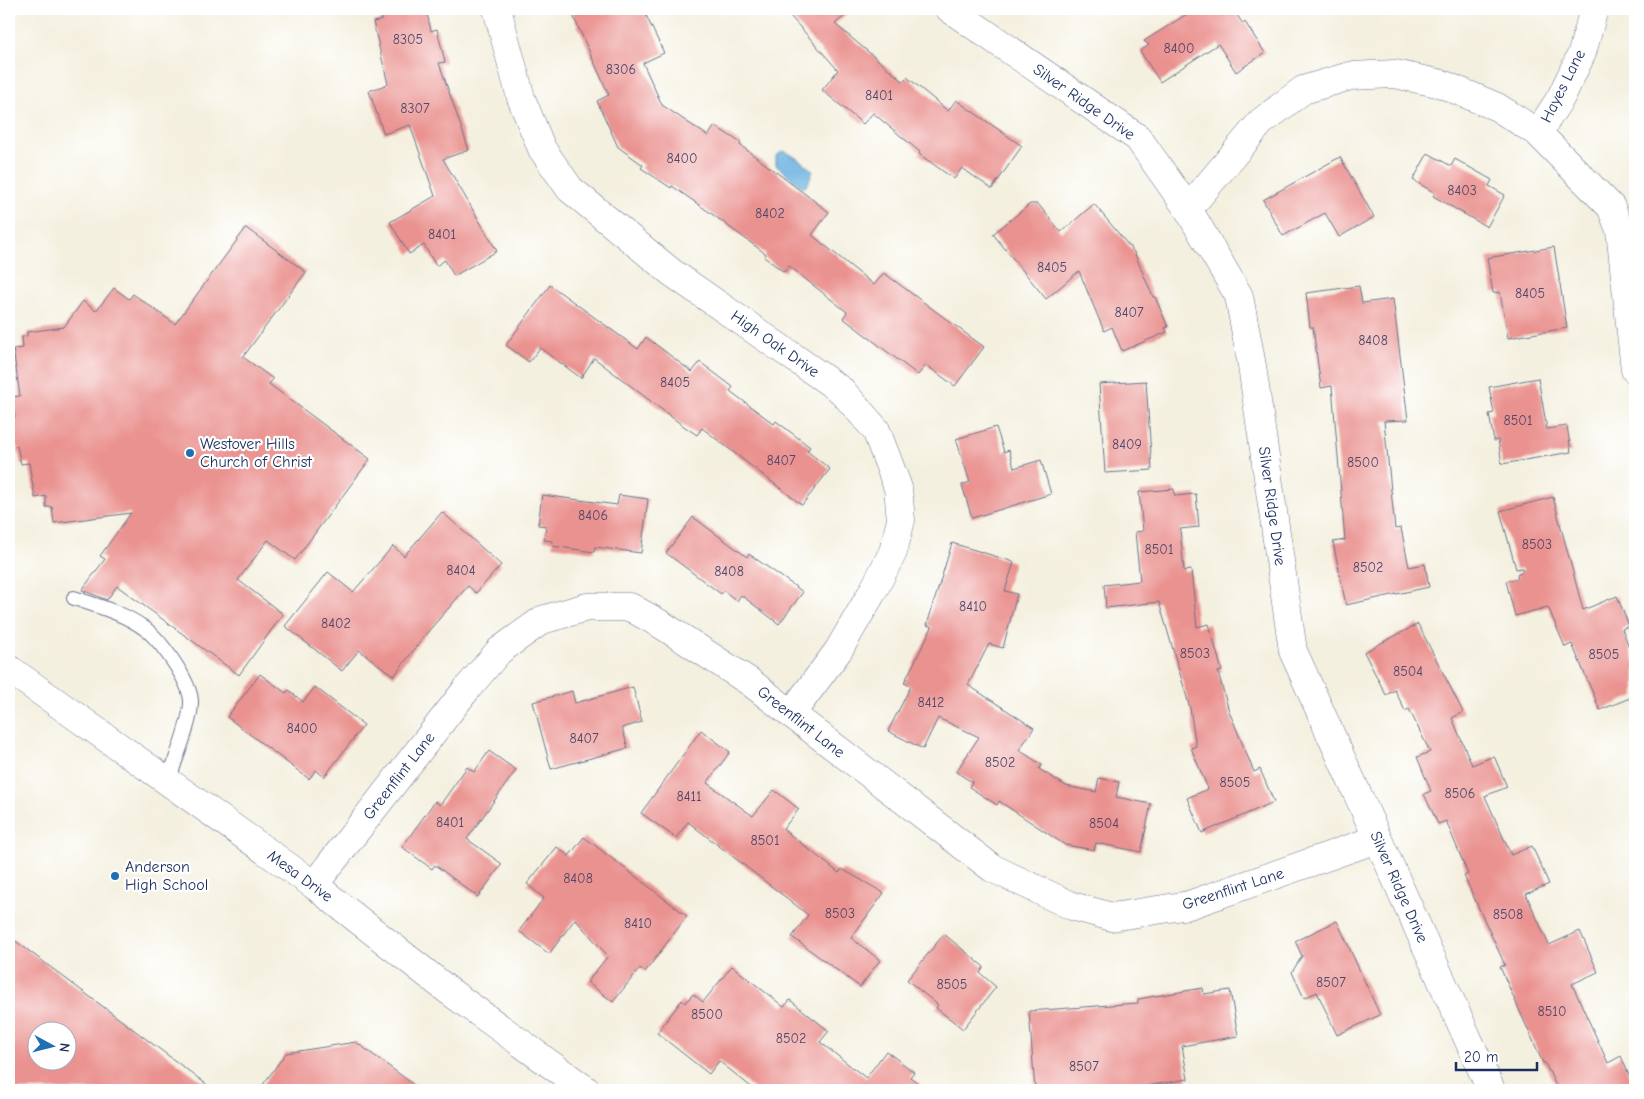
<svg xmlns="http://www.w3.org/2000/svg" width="1644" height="1099" viewBox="0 0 1644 1099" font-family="'Comic Neue',sans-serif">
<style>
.water{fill:#6ab0e0;stroke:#42709f}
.building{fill:#ea928f;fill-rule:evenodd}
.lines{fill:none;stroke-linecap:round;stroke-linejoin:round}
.service-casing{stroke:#67738b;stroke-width:16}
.minor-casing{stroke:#67738b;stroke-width:29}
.tertiary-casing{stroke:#67738b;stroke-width:29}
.service{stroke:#fff;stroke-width:14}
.minor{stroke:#fff;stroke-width:28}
.tertiary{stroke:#fff;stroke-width:28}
.poi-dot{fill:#1f6fb2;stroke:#fff;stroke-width:2}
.labels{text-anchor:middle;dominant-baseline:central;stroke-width:4.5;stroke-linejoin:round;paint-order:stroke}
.number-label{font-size:14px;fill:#4f486a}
.street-label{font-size:16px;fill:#1b2f5e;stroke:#fff}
.poi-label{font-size:16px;fill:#1b2f5e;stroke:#fff;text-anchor:start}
</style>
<rect width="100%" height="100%" fill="#fff"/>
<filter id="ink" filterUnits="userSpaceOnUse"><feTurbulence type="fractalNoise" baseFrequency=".02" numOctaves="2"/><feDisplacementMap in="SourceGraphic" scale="10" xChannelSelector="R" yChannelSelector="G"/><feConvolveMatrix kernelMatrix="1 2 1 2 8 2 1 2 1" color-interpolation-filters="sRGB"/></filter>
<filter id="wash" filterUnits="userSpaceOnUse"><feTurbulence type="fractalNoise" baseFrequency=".0096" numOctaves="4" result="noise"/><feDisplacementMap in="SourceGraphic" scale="20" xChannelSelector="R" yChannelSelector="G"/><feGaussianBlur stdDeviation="1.12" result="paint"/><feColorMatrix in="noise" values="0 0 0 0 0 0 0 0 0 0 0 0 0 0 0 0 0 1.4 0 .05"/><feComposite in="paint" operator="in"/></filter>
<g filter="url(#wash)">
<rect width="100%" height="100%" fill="#f4f0df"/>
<!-- water -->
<path class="water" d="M 783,151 C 788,151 809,167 813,171 L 807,185 L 803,188 L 776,165 L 776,156 Z"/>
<g id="blocks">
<!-- building -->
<path class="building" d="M 379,9 L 426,9 L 431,31 L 437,29 L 445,62 L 439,63 L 469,150 L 443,159 L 497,251 L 454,276 L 445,260 L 436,266 L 424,245 L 409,254 L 390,222 L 435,196 L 410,125 L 384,134 L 369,91 L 388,84 L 373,22 L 382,20 Z
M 570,9 L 643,9 L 664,53 L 643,63 L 662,105 L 708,136 L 715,126 L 741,143 L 740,145 L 829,212 L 812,235 L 874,285 L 884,273 L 984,347 L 955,386 L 926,365 L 918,375 L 843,318 L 847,312 L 789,266 L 784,272 L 764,257 L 766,254 L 712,214 L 672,186 L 671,188 L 641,168 L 643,165 L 618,147 L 597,101 L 609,95 Z
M 784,9 L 853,9 L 835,24 L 903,81 L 907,77 L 948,111 L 956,100 L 1022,146 L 992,189 L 962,168 L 954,179 L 919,154 L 920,152 L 873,113 L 863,124 L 822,90 L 838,70 Z
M 1195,9 L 1233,9 L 1243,24 L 1245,22 L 1265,53 L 1236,72 L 1218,44 L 1160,82 L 1140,51 L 1149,45 L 1144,41 Z
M 1428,153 L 1451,166 L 1455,159 L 1492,180 L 1489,186 L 1505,195 L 1487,227 L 1433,196 L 1435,193 L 1413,180 Z
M 1340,157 L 1374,217 L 1339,237 L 1325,213 L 1283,236 L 1263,200 Z
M 1030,204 L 1038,204 L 1061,232 L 1094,204 L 1134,252 L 1153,297 L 1155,297 L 1168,327 L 1165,328 L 1167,332 L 1122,351 L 1112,327 L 1104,331 L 1079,271 L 1046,299 L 993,234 Z
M 246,228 L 306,272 L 243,357 L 273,379 L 269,384 L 370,459 L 295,560 L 268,540 L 238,580 L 283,614 L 239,675 L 117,586 L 107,600 L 82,590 L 105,559 L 100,556 L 131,513 L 54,523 L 52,507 L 46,507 L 46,496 L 35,498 L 29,463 L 21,464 L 17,446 L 9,447 L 9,418 L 15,417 L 11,397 L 20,396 L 13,349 L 23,348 L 22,337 L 27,336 L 27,332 L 64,327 L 83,301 L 96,311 L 114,288 L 129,299 L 133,294 L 175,324 Z
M 1554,247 L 1567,328 L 1508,338 L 1500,292 L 1493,293 L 1487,258 Z
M 550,285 L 638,349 L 646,337 L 692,372 L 700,362 L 733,387 L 730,391 L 774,424 L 776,421 L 810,447 L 807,451 L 830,469 L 802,505 L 702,428 L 697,435 L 682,425 L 594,358 L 581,378 L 540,348 L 529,362 L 506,345 Z
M 1359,286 L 1362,303 L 1393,299 L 1408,420 L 1384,421 L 1395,529 L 1401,528 L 1409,567 L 1425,564 L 1429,587 L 1346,605 L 1333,542 L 1345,540 L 1332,386 L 1321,388 L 1313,327 L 1310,327 L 1306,293 Z
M 1538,378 L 1547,429 L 1567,426 L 1571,452 L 1502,464 L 1498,440 L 1494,441 L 1489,414 L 1494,413 L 1489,387 Z
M 1146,381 L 1152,470 L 1105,473 L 1099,384 Z
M 996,427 L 1004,452 L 1009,450 L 1014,468 L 1041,460 L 1051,494 L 972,518 L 962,485 L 970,482 L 956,439 Z
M 1174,489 L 1175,496 L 1196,494 L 1199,527 L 1180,529 L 1184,571 L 1191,570 L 1197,627 L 1209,624 L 1222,671 L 1218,672 L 1229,711 L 1254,772 L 1260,769 L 1274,802 L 1202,833 L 1187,798 L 1208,789 L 1191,748 L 1196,746 L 1190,708 L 1159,602 L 1106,608 L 1104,585 L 1140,581 L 1135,532 L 1143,531 L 1139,492 Z
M 542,495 L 617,505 L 619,495 L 648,499 L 641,553 L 595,547 L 594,552 L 552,546 L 553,541 L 544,540 L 546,526 L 538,525 Z
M 1553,497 L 1583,610 L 1617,596 L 1629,626 L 1622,629 L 1635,662 L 1635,696 L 1600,710 L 1572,644 L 1565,647 L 1548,607 L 1515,616 L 1506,581 L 1518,578 L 1517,574 L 1523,571 L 1522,568 L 1516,569 L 1500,511 Z
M 442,512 L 501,565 L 476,593 L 468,586 L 425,635 L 394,676 L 359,650 L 342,671 L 285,626 L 328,572 L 353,592 L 393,546 L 404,556 Z
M 693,517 L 747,557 L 749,554 L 803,592 L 779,624 L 741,595 L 737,601 L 724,591 L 721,594 L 666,553 Z
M 952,543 L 1014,562 L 1005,591 L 1017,594 L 1003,648 L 989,644 L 968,685 L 1034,728 L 1019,750 L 1042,765 L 1039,769 L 1066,786 L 1096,792 L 1099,778 L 1119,782 L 1116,797 L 1151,804 L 1141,852 L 1096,843 L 1094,850 L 1065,845 L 999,801 L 997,805 L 969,787 L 972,782 L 956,772 L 979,737 L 938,718 L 923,749 L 888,731 L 911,686 L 904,683 L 932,627 L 927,625 Z
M 1418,624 L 1463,712 L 1452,718 L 1472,765 L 1494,756 L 1507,787 L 1485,796 L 1511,855 L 1532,846 L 1549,884 L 1526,894 L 1549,945 L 1580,931 L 1598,972 L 1572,984 L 1608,1063 L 1621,1056 L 1635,1090 L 1558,1090 L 1545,1063 L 1543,1063 L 1500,967 L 1505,965 L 1464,876 L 1468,874 L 1446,821 L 1438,824 L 1424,794 L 1431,791 L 1417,757 L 1430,752 L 1409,709 L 1405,711 L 1395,690 L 1386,695 L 1364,652 Z
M 260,674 L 286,693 L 289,690 L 303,702 L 315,687 L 364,725 L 324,777 L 316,770 L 309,779 L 227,717 Z
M 633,687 L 642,722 L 622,728 L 628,748 L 551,769 L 533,702 L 572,691 L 575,703 Z
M 701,730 L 730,752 L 707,783 L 753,816 L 774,790 L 799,809 L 783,829 L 839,873 L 842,869 L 884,893 L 851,938 L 880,960 L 860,987 L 792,937 L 808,915 L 793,903 L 688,822 L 676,838 L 641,813 Z
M 489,751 L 516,770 L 467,839 L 502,864 L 478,897 L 435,865 L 432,869 L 402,847 L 435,801 L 440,805 L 467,767 L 474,772 Z
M 584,837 L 687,916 L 645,972 L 640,968 L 613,1002 L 587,982 L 608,956 L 575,919 L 549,954 L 519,931 L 544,898 L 527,884 L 557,847 L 569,856 Z
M 1337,921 L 1380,1015 L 1337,1035 L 1317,992 L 1304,998 L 1292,972 L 1302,956 L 1295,941 Z
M 944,934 L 984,967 L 980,973 L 996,987 L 963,1029 L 936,1008 L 938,1005 L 907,980 Z
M 9,936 L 214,1090 L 9,1090 ZM 38,1032 L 68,1032 L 68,1062 L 38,1062 Z
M 732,966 L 784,1007 L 790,1000 L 829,1031 L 820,1042 L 866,1078 L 886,1051 L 914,1072 L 910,1077 L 927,1090 L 755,1090 L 719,1061 L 709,1074 L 657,1033 L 682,1000 L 685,1003 L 693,994 L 703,1002 Z
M 1203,988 L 1204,994 L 1230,990 L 1238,1036 L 1182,1046 L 1188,1079 L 1135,1088 L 1135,1090 L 1035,1090 L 1029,1011 L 1138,1003 L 1138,999 Z
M 356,1042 L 421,1090 L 259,1090 L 286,1053 Z"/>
</g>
</g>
<g filter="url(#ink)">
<use href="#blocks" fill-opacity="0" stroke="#67738b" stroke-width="1"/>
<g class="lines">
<!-- service casing -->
<g class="service-casing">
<path id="service" d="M 74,598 C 97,606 124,613 144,628 C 160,639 190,681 191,701 C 192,720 174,762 168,782"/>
</g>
<!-- minor casing -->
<g class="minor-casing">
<path id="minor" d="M 497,9 L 521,98 L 542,149 L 570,189 L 671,272 L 842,391 L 876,430 L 898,488 L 901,520 L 893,552 L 873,591 L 838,651 L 791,714
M 950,9 L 1138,138 L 1188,209 L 1239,296 L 1252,366 L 1293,651 L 1491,1090
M 1538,133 L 1561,97 L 1582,53 L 1594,9
M 1188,209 L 1261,122 L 1303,90 L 1350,76 L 1395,74 L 1442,84 L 1497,107 L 1538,133 L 1611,207 L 1620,230 L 1635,370
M 314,885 L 466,690 L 499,651 L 542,620 L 587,607 L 630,607 L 662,625 L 750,682 L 992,868 L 1072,906 L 1112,917 L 1189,905 L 1377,839"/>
</g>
<!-- tertiary casing -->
<g class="tertiary-casing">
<path id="tertiary" d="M 9,669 L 314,885 L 449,991 L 586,1090"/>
</g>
<!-- service -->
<use href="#service" class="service"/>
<!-- minor -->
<use href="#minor" class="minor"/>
<!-- tertiary -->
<use href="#tertiary" class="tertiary"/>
</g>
</g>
<!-- markers -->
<g class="poi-dot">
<circle cx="190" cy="453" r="5"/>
<circle cx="115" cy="876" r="5"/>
</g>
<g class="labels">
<!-- number labels -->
<g class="number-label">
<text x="408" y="39">8305</text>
<text x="1179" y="48">8400</text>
<text x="621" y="69">8306</text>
<text x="879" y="95">8401</text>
<text x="415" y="108">8307</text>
<text x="682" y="158">8400</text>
<text x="1462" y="190">8403</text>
<text x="770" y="213">8402</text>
<text x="442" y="234">8401</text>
<text x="1052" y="267">8405</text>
<text x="1530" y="293">8405</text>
<text x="1129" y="312">8407</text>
<text x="1373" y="340">8408</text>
<text x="675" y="382">8405</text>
<text x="1518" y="420">8501</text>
<text x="1127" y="444">8409</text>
<text x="781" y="460">8407</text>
<text x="1363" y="462">8500</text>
<text x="593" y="515">8406</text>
<text x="1537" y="544">8503</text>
<text x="1159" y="549">8501</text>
<text x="1368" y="567">8502</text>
<text x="461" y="570">8404</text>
<text x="729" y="571">8408</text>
<text x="973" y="606">8410</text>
<text x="336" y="623">8402</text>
<text x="1195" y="653">8503</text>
<text x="1604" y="654">8505</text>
<text x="1408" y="671">8504</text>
<text x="931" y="702">8412</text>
<text x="302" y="728">8400</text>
<text x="584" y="738">8407</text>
<text x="1000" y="762">8502</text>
<text x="1235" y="782">8505</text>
<text x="1460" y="793">8506</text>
<text x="689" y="796">8411</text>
<text x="450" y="822">8401</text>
<text x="1104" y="823">8504</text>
<text x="765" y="840">8501</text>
<text x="578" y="878">8408</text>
<text x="840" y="913">8503</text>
<text x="1508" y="914">8508</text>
<text x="638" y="923">8410</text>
<text x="1331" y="982">8507</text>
<text x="952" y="984">8505</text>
<text x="1552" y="1011">8510</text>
<text x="707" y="1014">8500</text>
<text x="791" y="1038">8502</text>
<text x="1084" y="1066">8507</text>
</g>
<!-- street labels -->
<g class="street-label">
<text transform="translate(1563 86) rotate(-63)">Hayes Lane</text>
<text transform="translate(1084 102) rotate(35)">Silver Ridge Drive</text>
<text transform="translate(775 344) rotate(35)">High Oak Drive</text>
<text transform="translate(1272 506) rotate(82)">Silver Ridge Drive</text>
<text transform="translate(801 722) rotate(38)">Greenflint Lane</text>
<text transform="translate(399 776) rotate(-52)">Greenflint Lane</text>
<text transform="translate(300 876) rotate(36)">Mesa Drive</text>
<text transform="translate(1399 887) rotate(66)">Silver Ridge Drive</text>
<text transform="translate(1233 889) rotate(-18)">Greenflint Lane</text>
</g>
<!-- poi labels -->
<g class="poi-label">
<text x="200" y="444">Westover Hills<tspan x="200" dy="18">Church of Christ</tspan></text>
<text x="125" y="867">Anderson<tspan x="125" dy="18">High School</tspan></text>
</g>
</g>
<!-- margin -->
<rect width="1644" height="1099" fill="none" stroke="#fff" stroke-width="30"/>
<!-- north arrow -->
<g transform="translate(52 1046) rotate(97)"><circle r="24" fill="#ffffff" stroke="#a4acbf"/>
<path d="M0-4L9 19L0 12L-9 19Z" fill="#1f6fb2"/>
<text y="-8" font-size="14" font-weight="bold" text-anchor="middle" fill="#1b2f5e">N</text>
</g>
<!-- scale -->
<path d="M1456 1062v8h81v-8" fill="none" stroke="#1b2f5e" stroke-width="2.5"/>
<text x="1464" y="1062" font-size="15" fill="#1b2f5e" stroke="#ffffff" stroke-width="4" paint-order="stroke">20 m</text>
</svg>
